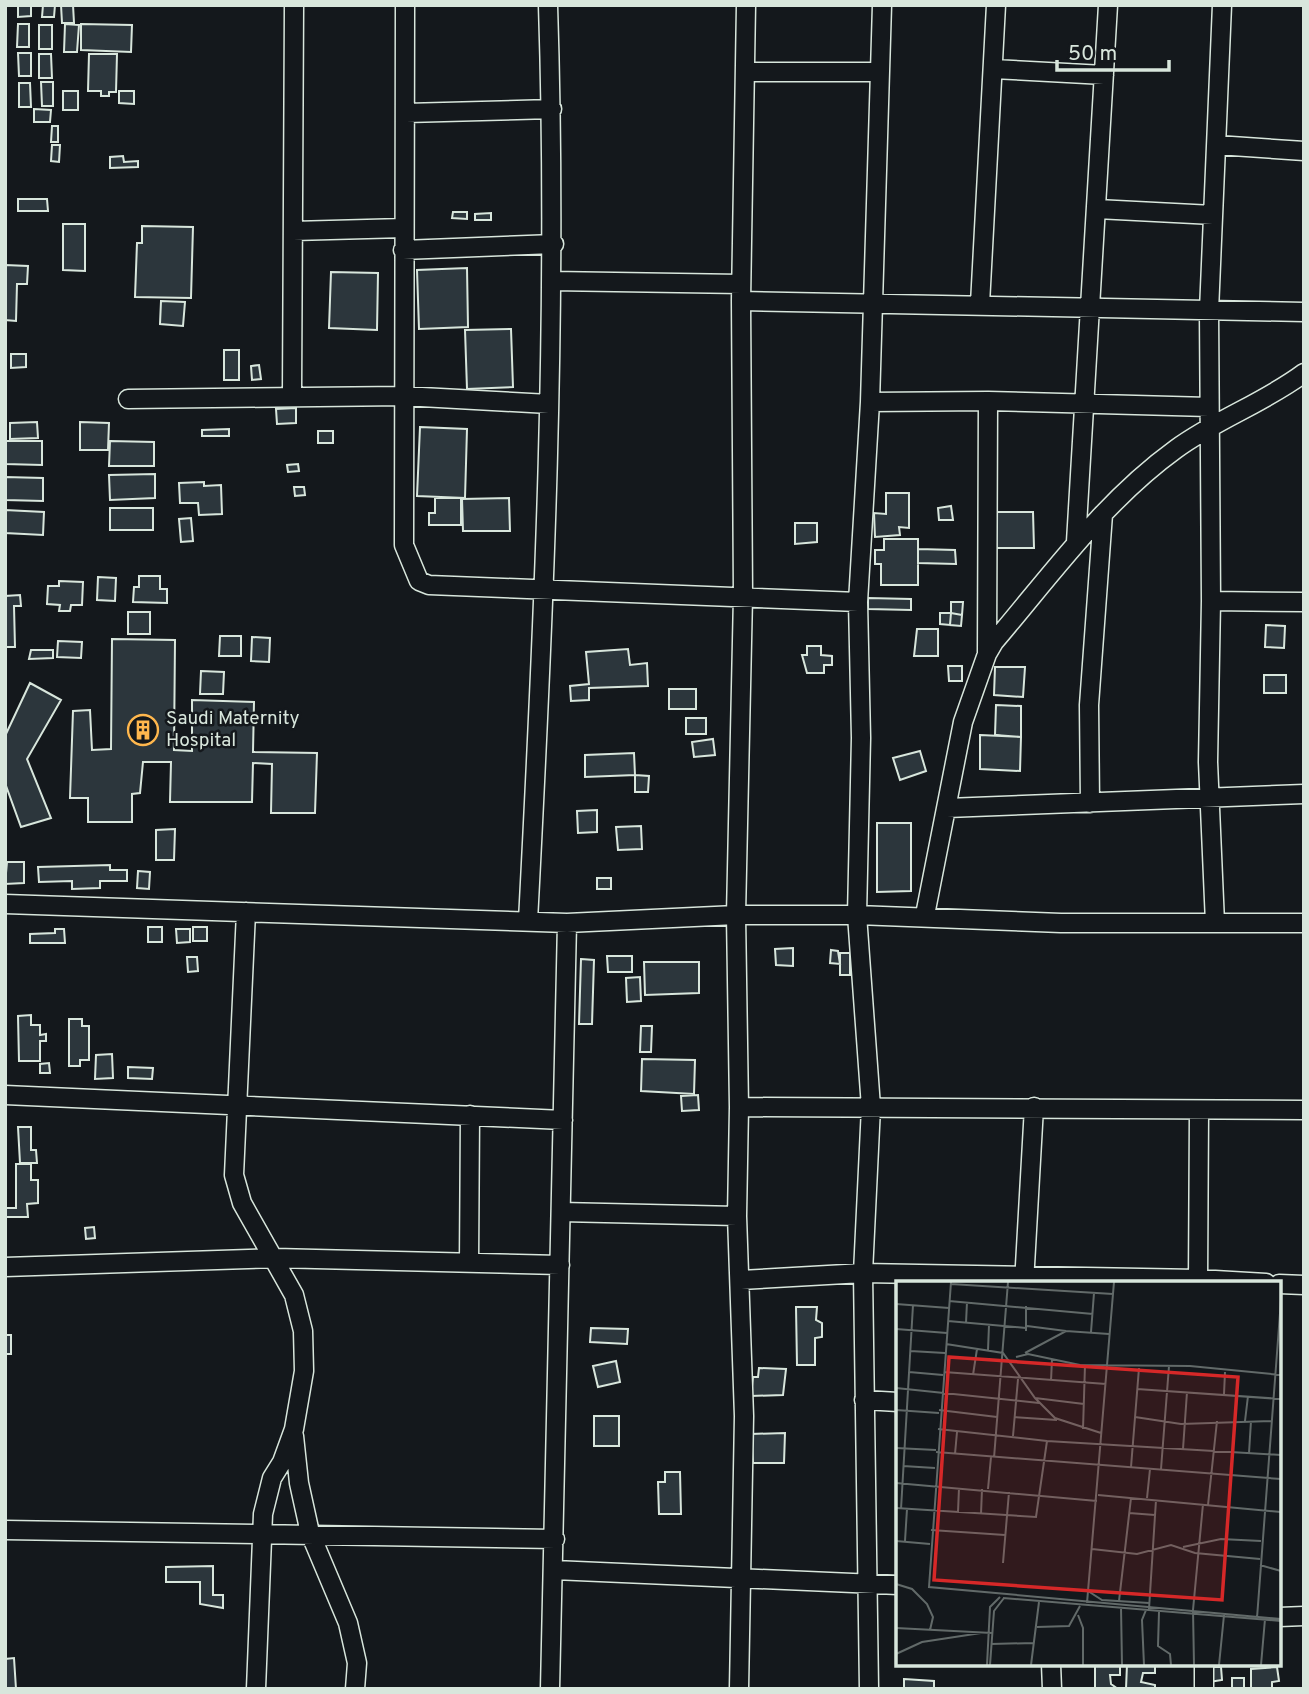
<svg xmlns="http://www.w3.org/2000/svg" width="1309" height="1694" viewBox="0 0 1309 1694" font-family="Overpass,sans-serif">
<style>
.building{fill:#2c363c;stroke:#d8e6dc;stroke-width:2}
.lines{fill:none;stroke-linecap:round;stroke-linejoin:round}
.minor-casing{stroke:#d8e6dc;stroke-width:21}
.minor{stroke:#14181c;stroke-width:18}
.labels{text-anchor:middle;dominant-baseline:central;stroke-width:5;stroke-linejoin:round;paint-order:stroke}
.poi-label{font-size:19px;fill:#d8e6dc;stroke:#14181c;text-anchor:start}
.inset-road{fill:none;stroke:#626a69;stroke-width:2}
.view{fill:#d62828;fill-opacity:0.15;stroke:#d62828;stroke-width:3.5}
.inset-edge{fill:none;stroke:#d8e6dc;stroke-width:3.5}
</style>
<rect width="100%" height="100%" fill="#14181c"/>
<!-- building -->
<path class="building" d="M 18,5 L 31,5 L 31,16 L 18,17 Z
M 43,5 L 55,5 L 54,17 L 42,17 Z
M 61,5 L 73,5 L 74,23 L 62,23 Z
M 18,24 L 29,24 L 29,47 L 17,47 Z
M 65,24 L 79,25 L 77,52 L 64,52 Z
M 81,24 L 132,25 L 131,52 L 81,50 Z
M 39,25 L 52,25 L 52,49 L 39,49 Z
M 18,53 L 31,53 L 31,76 L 19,76 Z
M 39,54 L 51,54 L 52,78 L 39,78 Z
M 89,54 L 117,54 L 116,92 L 109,92 L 109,96 L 101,96 L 101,91 L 88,91 Z
M 41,82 L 53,82 L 53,106 L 42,106 Z
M 19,83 L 30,83 L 31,107 L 19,107 Z
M 63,91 L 78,91 L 78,110 L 63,110 Z
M 119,91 L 134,91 L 134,104 L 119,103 Z
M 34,109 L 51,110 L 50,122 L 34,122 Z
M 52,126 L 58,126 L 58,142 L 51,142 Z
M 52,145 L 60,145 L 59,162 L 51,161 Z
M 123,156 L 124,162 L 138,161 L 138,167 L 110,168 L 110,157 Z
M 18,199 L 47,199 L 48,211 L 18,211 Z
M 453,212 L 467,212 L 467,219 L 452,218 Z
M 491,213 L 491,220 L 475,220 L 475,214 Z
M 63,224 L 85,224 L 85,271 L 63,270 Z
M 142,226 L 193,227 L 191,298 L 135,297 L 137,243 L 142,243 Z
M 5,265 L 28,266 L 27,284 L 17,284 L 16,321 L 5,320 Z
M 467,268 L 468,327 L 419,329 L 417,270 Z
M 331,272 L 378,273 L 377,330 L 329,328 Z
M 161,301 L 185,302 L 183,326 L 160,324 Z
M 511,329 L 513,387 L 467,389 L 465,330 Z
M 224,350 L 239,350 L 239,380 L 224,380 Z
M 11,354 L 26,354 L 26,367 L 11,368 Z
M 259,365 L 261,379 L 252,380 L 251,366 Z
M 296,408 L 296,423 L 277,424 L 276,409 Z
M 37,422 L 38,438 L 10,439 L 10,423 Z
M 80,422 L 109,423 L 108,450 L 80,450 Z
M 420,427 L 467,429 L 465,498 L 417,496 Z
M 229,429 L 229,436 L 202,436 L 202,430 Z
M 318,431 L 333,431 L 333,443 L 318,443 Z
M 5,441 L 42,441 L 42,465 L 5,464 Z
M 110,441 L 154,442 L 154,466 L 109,466 Z
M 298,464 L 299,471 L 288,472 L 287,465 Z
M 155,474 L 155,498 L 110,500 L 109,475 Z
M 5,477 L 43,478 L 43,501 L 5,500 Z
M 204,482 L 204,486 L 221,485 L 222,514 L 199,515 L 198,503 L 180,503 L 179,483 Z
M 294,487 L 304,487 L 305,495 L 295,496 Z
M 886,493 L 909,493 L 909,528 L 899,527 L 900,535 L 875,537 L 874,513 L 886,514 Z
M 435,498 L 461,498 L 461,525 L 429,525 L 429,513 L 435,513 Z
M 509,498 L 510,531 L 463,531 L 462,499 Z
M 951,506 L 953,520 L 939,520 L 938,508 Z
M 110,508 L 153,508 L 153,530 L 110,530 Z
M 5,510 L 44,512 L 43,535 L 5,533 Z
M 991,512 L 1033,512 L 1034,548 L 991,548 Z
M 191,518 L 193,541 L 181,542 L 179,519 Z
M 795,523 L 817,523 L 817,542 L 795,544 Z
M 884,539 L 918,539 L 918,585 L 881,585 L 881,564 L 875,564 L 875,550 L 884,550 Z
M 918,549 L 955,550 L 956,564 L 918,563 Z
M 139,576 L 160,576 L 160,589 L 167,589 L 167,603 L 133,602 L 134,587 L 139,587 Z
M 98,577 L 116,578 L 115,601 L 97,600 Z
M 59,581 L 83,582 L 82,605 L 71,605 L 70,611 L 59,611 L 60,605 L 47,604 L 48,586 L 59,586 Z
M 20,595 L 21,606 L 14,606 L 15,647 L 5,647 L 5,596 Z
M 868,598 L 911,599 L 911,610 L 868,609 Z
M 951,602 L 963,602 L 962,615 L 951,613 Z
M 128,612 L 150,612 L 150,634 L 128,634 Z
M 940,613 L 951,613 L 950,625 L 940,624 Z
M 951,613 L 962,615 L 961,626 L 950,625 Z
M 1266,625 L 1285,626 L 1284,648 L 1265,647 Z
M 917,629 L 938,629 L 938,656 L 914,656 Z
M 220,636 L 241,636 L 241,656 L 219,656 Z
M 252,637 L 270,638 L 269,662 L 251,661 Z
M 112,639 L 175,640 L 174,750 L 192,751 L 192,700 L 254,702 L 253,752 L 317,753 L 315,813 L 271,813 L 272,764 L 253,763 L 252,802 L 170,802 L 171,762 L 143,762 L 140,793 L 132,794 L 132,822 L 88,822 L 88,798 L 70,798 L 73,711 L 90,710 L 92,750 L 111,749 Z
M 58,641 L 82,642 L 81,658 L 57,657 Z
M 807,646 L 821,646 L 821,655 L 832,656 L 832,665 L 824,665 L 824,673 L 807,673 L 802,655 L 807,655 Z
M 628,649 L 630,665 L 647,663 L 648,686 L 589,688 L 589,700 L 571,701 L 570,686 L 589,684 L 586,652 Z
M 31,650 L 53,650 L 53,658 L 29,659 Z
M 948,666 L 962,666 L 962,681 L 949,681 Z
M 995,667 L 1025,667 L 1023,697 L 994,695 Z
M 201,671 L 224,672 L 223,694 L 200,694 Z
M 1264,675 L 1286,675 L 1286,693 L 1264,693 Z
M 30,683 L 61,700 L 27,759 L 51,818 L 21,827 L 5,783 L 5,736 Z
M 669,689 L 696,689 L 696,709 L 669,709 Z
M 996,705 L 1021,706 L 1021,737 L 995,735 Z
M 686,718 L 706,718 L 706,734 L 686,734 Z
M 980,735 L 1021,737 L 1020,771 L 980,769 Z
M 713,739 L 715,755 L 694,757 L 692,742 Z
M 920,751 L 926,771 L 900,780 L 893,758 Z
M 634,753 L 635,775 L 585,777 L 585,755 Z
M 635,775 L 649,776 L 648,792 L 635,792 Z
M 597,810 L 597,832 L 578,833 L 577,811 Z
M 877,823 L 911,823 L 911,891 L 877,892 Z
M 641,826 L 642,849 L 618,850 L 616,827 Z
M 175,829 L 174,860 L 156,860 L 156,830 Z
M 7,862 L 24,862 L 24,883 L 5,884 Z
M 110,865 L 110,870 L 127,870 L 127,881 L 100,881 L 100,888 L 72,889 L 72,881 L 39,882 L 38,867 Z
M 138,871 L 150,872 L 149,889 L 137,888 Z
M 597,878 L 611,878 L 611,889 L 597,889 Z
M 148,927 L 162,927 L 162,942 L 148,942 Z
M 193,927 L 207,927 L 207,941 L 193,941 Z
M 55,929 L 64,929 L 65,943 L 30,943 L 30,934 L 55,933 Z
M 176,929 L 190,929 L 190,942 L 177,943 Z
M 793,948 L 793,966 L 776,965 L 775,949 Z
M 831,950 L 838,951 L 840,964 L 830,963 Z
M 840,953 L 850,953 L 850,975 L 840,975 Z
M 607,956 L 632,956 L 632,972 L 608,972 Z
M 187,957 L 197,957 L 198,971 L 188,972 Z
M 581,959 L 594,960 L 592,1024 L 579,1024 Z
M 644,962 L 699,962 L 699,993 L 645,995 Z
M 640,977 L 641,1001 L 627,1002 L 626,978 Z
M 31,1015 L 31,1025 L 40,1025 L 40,1035 L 46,1034 L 46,1041 L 40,1041 L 40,1061 L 19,1061 L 18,1016 Z
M 69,1019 L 82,1019 L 82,1026 L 89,1026 L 89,1060 L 80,1060 L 80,1066 L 69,1066 Z
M 641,1026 L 652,1026 L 651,1052 L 640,1052 Z
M 112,1054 L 113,1078 L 95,1079 L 96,1055 Z
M 642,1059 L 695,1060 L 694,1094 L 641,1091 Z
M 49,1063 L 50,1073 L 40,1073 L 40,1064 Z
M 128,1067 L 153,1068 L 152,1079 L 128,1078 Z
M 698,1095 L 699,1110 L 682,1111 L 681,1096 Z
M 18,1127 L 31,1127 L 31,1150 L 36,1150 L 37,1163 L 20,1163 Z
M 16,1164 L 31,1164 L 31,1180 L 38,1180 L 38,1203 L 27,1204 L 28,1217 L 5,1217 L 5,1208 L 16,1208 Z
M 94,1227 L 95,1238 L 86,1239 L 85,1228 Z
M 796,1307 L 817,1307 L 816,1320 L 822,1323 L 822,1337 L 815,1338 L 815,1365 L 797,1365 Z
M 591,1328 L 628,1329 L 627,1344 L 590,1342 Z
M 5,1335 L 11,1335 L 11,1354 L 5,1354 Z
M 616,1361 L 620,1382 L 598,1387 L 593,1366 Z
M 759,1368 L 786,1369 L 783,1395 L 751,1396 L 753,1377 L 758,1377 Z
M 594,1416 L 619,1416 L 619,1446 L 594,1446 Z
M 785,1433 L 784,1463 L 753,1463 L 751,1434 Z
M 665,1472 L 680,1472 L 681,1514 L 659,1514 L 658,1482 L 665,1482 Z
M 213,1566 L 213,1595 L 223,1595 L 223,1608 L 200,1604 L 200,1582 L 166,1582 L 166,1567 Z
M 14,1658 L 16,1689 L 5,1689 L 5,1659 Z
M 1095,1664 L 1120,1664 L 1120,1675 L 1110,1675 L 1111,1684 L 1118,1689 L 1095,1689 Z
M 1127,1664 L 1155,1664 L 1155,1673 L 1143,1673 L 1141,1682 L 1155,1685 L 1155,1689 L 1126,1689 Z
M 1208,1667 L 1221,1667 L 1222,1680 L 1209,1682 Z
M 1277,1667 L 1279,1681 L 1272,1682 L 1272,1689 L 1251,1689 L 1251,1669 Z
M 1232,1678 L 1244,1678 L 1244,1689 L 1232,1689 Z
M 904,1679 L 934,1681 L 934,1689 L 904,1689 Z"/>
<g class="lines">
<!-- minor casing -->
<g class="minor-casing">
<path id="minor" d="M 405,5 L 404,545 L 419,581 L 429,585 L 858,602
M 993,69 L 1104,75
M 745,72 L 879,72
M 406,113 L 552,109
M 1217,145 L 1304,151
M 1097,209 L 1213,215
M 293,231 L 404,228
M 403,250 L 554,244
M 552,281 L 741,284
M 741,301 L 1304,312
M 980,304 L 996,5
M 292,395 L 294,5
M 128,399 L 403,396 L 549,404
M 870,402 L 988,401 L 1209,407
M 1076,542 L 1108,5
M 1211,601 L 1304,602
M 987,653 L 988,401
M 1090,803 L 1089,705 L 1103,514
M 947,808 L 1304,794
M 5,904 L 567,923 L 736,915 L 857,915 L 1061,923 L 1304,923
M 246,912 L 234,1175 L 242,1203 L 294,1295 L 303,1331 L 304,1371 L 294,1429 L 282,1462 L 272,1478 L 263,1514 L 256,1689
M 925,915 L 963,722 L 987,654 L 994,642 C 1051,575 1104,501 1176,449 C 1217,419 1264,403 1304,373
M 528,921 C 544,616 558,311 548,5
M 1215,923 L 1208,762 L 1211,601 L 1209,311 L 1222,5
M 5,1095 L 563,1120
M 739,1107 L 1304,1110
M 561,1212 L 737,1216
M 469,1263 L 470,1115
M 5,1267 L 275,1258 L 560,1265
M 741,1280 L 863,1273 L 1198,1279 L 1266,1283
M 1024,1283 L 1034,1107
M 1198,1283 L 1199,1111
M 1279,1284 L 1304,1285
M 864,1400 L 898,1402
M 294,1436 L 299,1483 L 310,1533 L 348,1623 L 357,1663 L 355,1689
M 5,1530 L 555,1539
M 554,1570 L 898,1585
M 1279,1617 L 1304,1616
M 1051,1664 L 1052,1689
M 550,1689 L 567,923
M 739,1689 L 744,1416 L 737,1216 L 739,1107 L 736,915 L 743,596 L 741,301 L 746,5
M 869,1689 L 863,1273 L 871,1107 L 857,915 L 861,738 L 858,602 L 870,402 L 882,5
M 1204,1689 L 1204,1664"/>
</g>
<!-- minor -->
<use href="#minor" class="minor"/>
</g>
<!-- icons -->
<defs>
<g id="building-ring" transform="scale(1.575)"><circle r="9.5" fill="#14181c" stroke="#ffb74d" stroke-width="1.5"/><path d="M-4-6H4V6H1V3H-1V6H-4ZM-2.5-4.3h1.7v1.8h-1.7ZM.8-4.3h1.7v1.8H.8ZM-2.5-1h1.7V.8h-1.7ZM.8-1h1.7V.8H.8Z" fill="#ffb74d"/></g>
</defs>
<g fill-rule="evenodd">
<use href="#building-ring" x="143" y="730"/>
</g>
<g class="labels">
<!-- poi labels -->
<g class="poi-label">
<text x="166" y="719">Saudi Maternity<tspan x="166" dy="22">Hospital</tspan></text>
</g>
</g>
<!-- overview -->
<g transform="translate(896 1281)">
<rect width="385" height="385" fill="#14181c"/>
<path class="inset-road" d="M 55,1 L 33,306 L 385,338M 55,3 L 217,13M 53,20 L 197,33M 0,23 L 53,27M 130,25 L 130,50M 52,40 L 130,47M 70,42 L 71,21M 131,45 L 170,50M 0,48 L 51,52M 195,51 L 198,12M 50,63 L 107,72 L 139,117 L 159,137 L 205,152M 92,69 L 93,44M 14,70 L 49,72M 129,72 L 170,50 L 213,53M 120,76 L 132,73 L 184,84 L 294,85 L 385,94M 13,91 L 47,94M 48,91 L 210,103M 77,94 L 81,68M 155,100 L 156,78M 0,107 L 143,122M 241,108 L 385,118M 328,113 L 329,91M 139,117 L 188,123M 0,129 L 43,132M 43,129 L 101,136M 118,136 L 161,139M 239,136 L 285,143 L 375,140M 349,140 L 352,115M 42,148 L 151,160 L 385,174M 187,148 L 189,84M 117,155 L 122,98M 0,167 L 40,169M 287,168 L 291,111M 40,171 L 385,198M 353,172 L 355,140M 59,173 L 61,151M 98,177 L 112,1M 7,185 L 39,187M 235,186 L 243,87M 265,188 L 273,85M 0,202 L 201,220M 92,208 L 95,176M 202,214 L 385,231M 251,217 L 254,188M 312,224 L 321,140M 0,227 L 140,236 L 151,160M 5,228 L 17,24M 62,231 L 63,207M 233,232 L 259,234M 85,233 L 86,208M 35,249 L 109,254M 0,260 L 34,263M 9,260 L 11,228M 287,266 L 325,258 L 365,260M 196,268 L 241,273 L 275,264 L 299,272 L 364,278M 107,282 L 113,211M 364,284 L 385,290M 0,303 L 16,308 L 31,323 L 37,336 L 34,349M 192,310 L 206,319 L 253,322M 107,317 L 385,340M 223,320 L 235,217M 191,322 L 218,1M 225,326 L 226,384M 253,328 L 260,219M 263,331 L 262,365 L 274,373 L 275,384M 182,334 L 187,347 L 187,384M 361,337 L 385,19M 141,346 L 173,345 L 184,325M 0,347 L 96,352M 95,363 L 138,362M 0,373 L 26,361 L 85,352M 91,384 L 94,326 L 104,316M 94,384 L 98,330 L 108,317M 135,384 L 143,321M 248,384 L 246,339 L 250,329M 298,384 L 297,329 L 307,223M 323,384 L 328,334M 365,384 L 369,338"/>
<path class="view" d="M 53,76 L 342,96 L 326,319 L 38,299 Z"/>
<rect width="385" height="385" class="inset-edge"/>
</g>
<!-- border -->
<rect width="1309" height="1694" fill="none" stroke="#d8e6dc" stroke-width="14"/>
<!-- scale -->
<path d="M1057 60v10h112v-10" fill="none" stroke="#d8e6dc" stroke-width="3.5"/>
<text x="1068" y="60" font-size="21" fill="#d8e6dc" stroke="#14181c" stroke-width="5" paint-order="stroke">50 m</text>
</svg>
